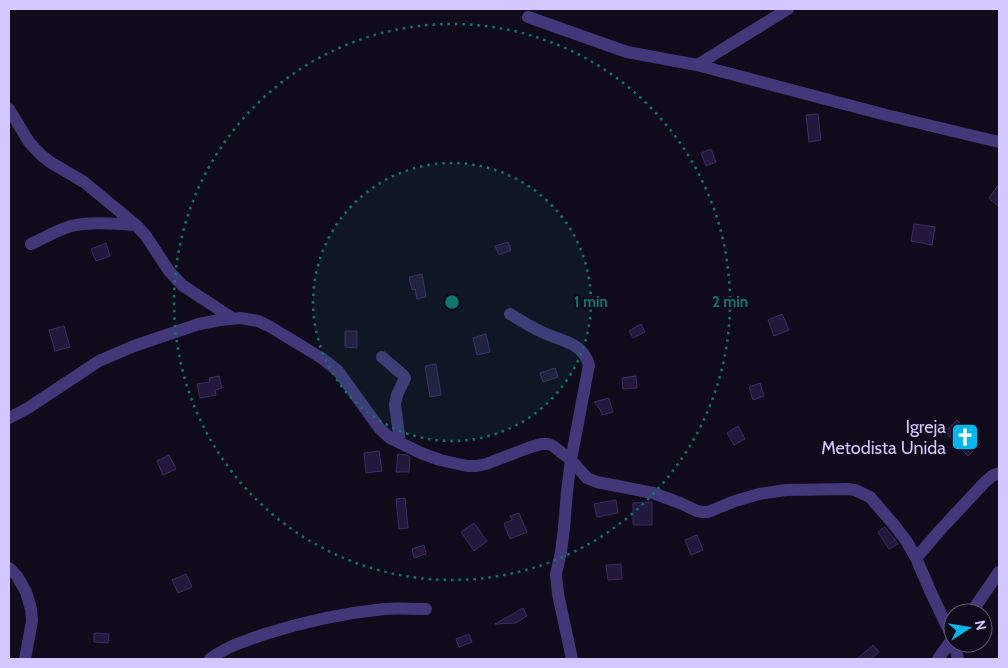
<svg xmlns="http://www.w3.org/2000/svg" width="1008" height="668" viewBox="0 0 1008 668" font-family="Cabin,sans-serif">
<style>
.building{fill:#23183b;stroke:#3e2a67}
.lines{fill:none;stroke-linecap:round;stroke-linejoin:round}
.minor{stroke:#423779;stroke-width:12}
.ring{fill:none;stroke:#0f766e;stroke-width:2.5;stroke-dasharray:2.5 5}
.labels{text-anchor:middle;dominant-baseline:central;stroke-width:4.5;stroke-linejoin:round;paint-order:stroke}
.poi-label{font-size:18px;fill:#d4c6fe;stroke:#100b1b;text-anchor:end}
.centre{fill:#0f766e;stroke:#100b1b;stroke-width:2.5}
.ring-label{font-size:15px;text-anchor:middle;font-weight:bold;fill:#0f766e;stroke:#100b1b;stroke-width:4.5;stroke-linejoin:round;paint-order:stroke}
</style>
<rect width="100%" height="100%" fill="#100b1b"/>
<!-- building -->
<path class="building" d="M 818,114 L 821,140 L 809,142 L 806,115 Z
M 711,149 L 716,162 L 706,166 L 701,153 Z
M 999,184 L 999,207 L 989,198 Z
M 914,224 L 935,227 L 932,245 L 911,241 Z
M 508,242 L 511,250 L 499,255 L 495,246 Z
M 106,243 L 110,256 L 96,261 L 91,249 Z
M 422,274 L 426,297 L 417,299 L 415,289 L 412,290 L 409,277 Z
M 782,314 L 789,330 L 774,336 L 768,320 Z
M 641,324 L 645,332 L 633,338 L 629,331 Z
M 64,326 L 70,347 L 55,351 L 49,330 Z
M 345,331 L 357,331 L 357,348 L 345,347 Z
M 486,334 L 490,352 L 477,355 L 473,338 Z
M 436,364 L 441,395 L 430,397 L 425,366 Z
M 555,368 L 558,377 L 543,382 L 540,373 Z
M 219,376 L 222,388 L 215,390 L 216,395 L 200,398 L 197,384 L 210,382 L 209,378 Z
M 636,376 L 637,388 L 623,389 L 622,378 Z
M 760,383 L 764,396 L 753,400 L 749,387 Z
M 609,398 L 613,412 L 602,415 L 600,409 L 594,402 Z
M 957,420 L 980,444 L 968,456 L 945,432 Z
M 738,426 L 745,439 L 734,445 L 727,433 Z
M 379,451 L 382,471 L 366,473 L 364,453 Z
M 398,454 L 406,455 L 410,457 L 409,472 L 396,472 Z
M 169,455 L 176,469 L 163,475 L 157,461 Z
M 405,498 L 408,528 L 399,529 L 396,499 Z
M 616,500 L 618,513 L 597,517 L 594,504 Z
M 652,502 L 652,525 L 633,525 L 633,503 Z
M 519,513 L 527,532 L 510,539 L 504,524 L 512,520 L 510,516 Z
M 474,523 L 487,541 L 474,551 L 461,532 Z
M 885,527 L 898,544 L 889,549 L 878,532 Z
M 697,535 L 703,550 L 691,555 L 685,540 Z
M 424,545 L 426,554 L 414,558 L 412,549 Z
M 621,564 L 622,579 L 608,580 L 606,565 Z
M 186,574 L 192,587 L 178,593 L 172,580 Z
M 523,608 L 527,616 L 516,623 L 495,624 Z
M 94,633 L 109,634 L 108,643 L 94,642 Z
M 469,634 L 472,642 L 459,647 L 456,639 Z
M 873,645 L 879,652 L 871,659 L 857,659 Z"/>
<g class="lines">
<!-- minor -->
<path class="minor" d="M 528,17 L 627,52 L 697,65 L 886,115 L 999,142
M 697,65 L 788,9
M 9,109 L 29,142 L 41,155 L 50,162 L 84,182 L 136,225 L 146,236 L 169,271 L 182,285 L 232,318
M 31,244 C 44,238 57,230 71,226 C 92,221 115,224 136,225
M 510,314 C 520,320 531,327 542,332 C 560,341 583,342 589,365 L 571,460 L 567,491 L 564,528 L 561,552 L 556,574 L 558,594 L 572,659
M 382,357 L 403,375 L 405,378 L 397,395 L 395,404 L 400,443
M 9,418 L 28,408 L 99,361 L 134,346 L 199,324 L 220,320 L 240,318 L 258,321 L 269,326 L 323,359 L 338,371 L 380,429 L 390,438 L 421,453 L 440,460 L 467,466 L 477,466 L 486,464 L 528,448 L 541,444 L 548,444 L 553,446 L 571,460 L 587,478 L 597,482 L 653,493 L 680,503 L 697,511 L 703,512 L 708,512 L 735,501 L 759,494 L 786,490 L 847,489 L 855,490 L 870,497 L 895,526 L 907,542 L 916,558 L 932,595 L 953,639
M 916,558 L 942,528 L 985,482 L 992,476 L 999,473
M 9,568 L 17,576 L 26,592 L 31,609 L 32,621 L 25,659
M 971,613 L 999,572
M 954,643 L 958,659
M 210,659 C 229,645 243,642 265,634 C 303,622 344,613 384,609 C 398,608 412,609 426,609
M 938,659 L 953,638"/>
</g>
<!-- distance rings -->
<circle cx="452" cy="302" r="139" fill="#0f766e" fill-opacity=".12"/>
<g class="ring">
<circle cx="452" cy="302" r="139"/>
<circle cx="452" cy="302" r="278"/>
</g>
<!-- icons -->
<defs>
<g id="church-square" transform="scale(1.4375)"><rect x="-9" y="-9" width="18" height="18" rx="4" fill="#06b6ea" stroke="#100b1b"/><path d="M-1.2-6h2.4v3.5h3.3v2.4h-3.3V6h-2.4V-.1h-3.3v-2.4h3.3Z" fill="#fff"/></g>
</defs>
<g fill-rule="evenodd">
<use href="#church-square" x="965" y="437"/>
</g>
<g class="labels">
<!-- poi labels -->
<g class="poi-label">
<text x="946" y="427">Igreja<tspan x="946" dy="21">Metodista Unida</tspan></text>
</g>
</g>
<circle cx="452" cy="302" r="8" class="centre"/>
<g class="ring-label">
<text x="591" y="307">1 min</text>
<text x="730" y="307">2 min</text>
</g>
<!-- border -->
<rect width="1008" height="668" fill="none" stroke="#d4c6fe" stroke-width="20"/>
<!-- north arrow -->
<g transform="translate(968 628) rotate(78)"><circle r="24" fill="#100b1b" stroke="#5e5676"/>
<path d="M0-4L9 19L0 12L-9 19Z" fill="#06b6ea"/>
<text y="-8" font-size="14" font-weight="bold" text-anchor="middle" fill="#d4c6fe">N</text>
</g>
</svg>
